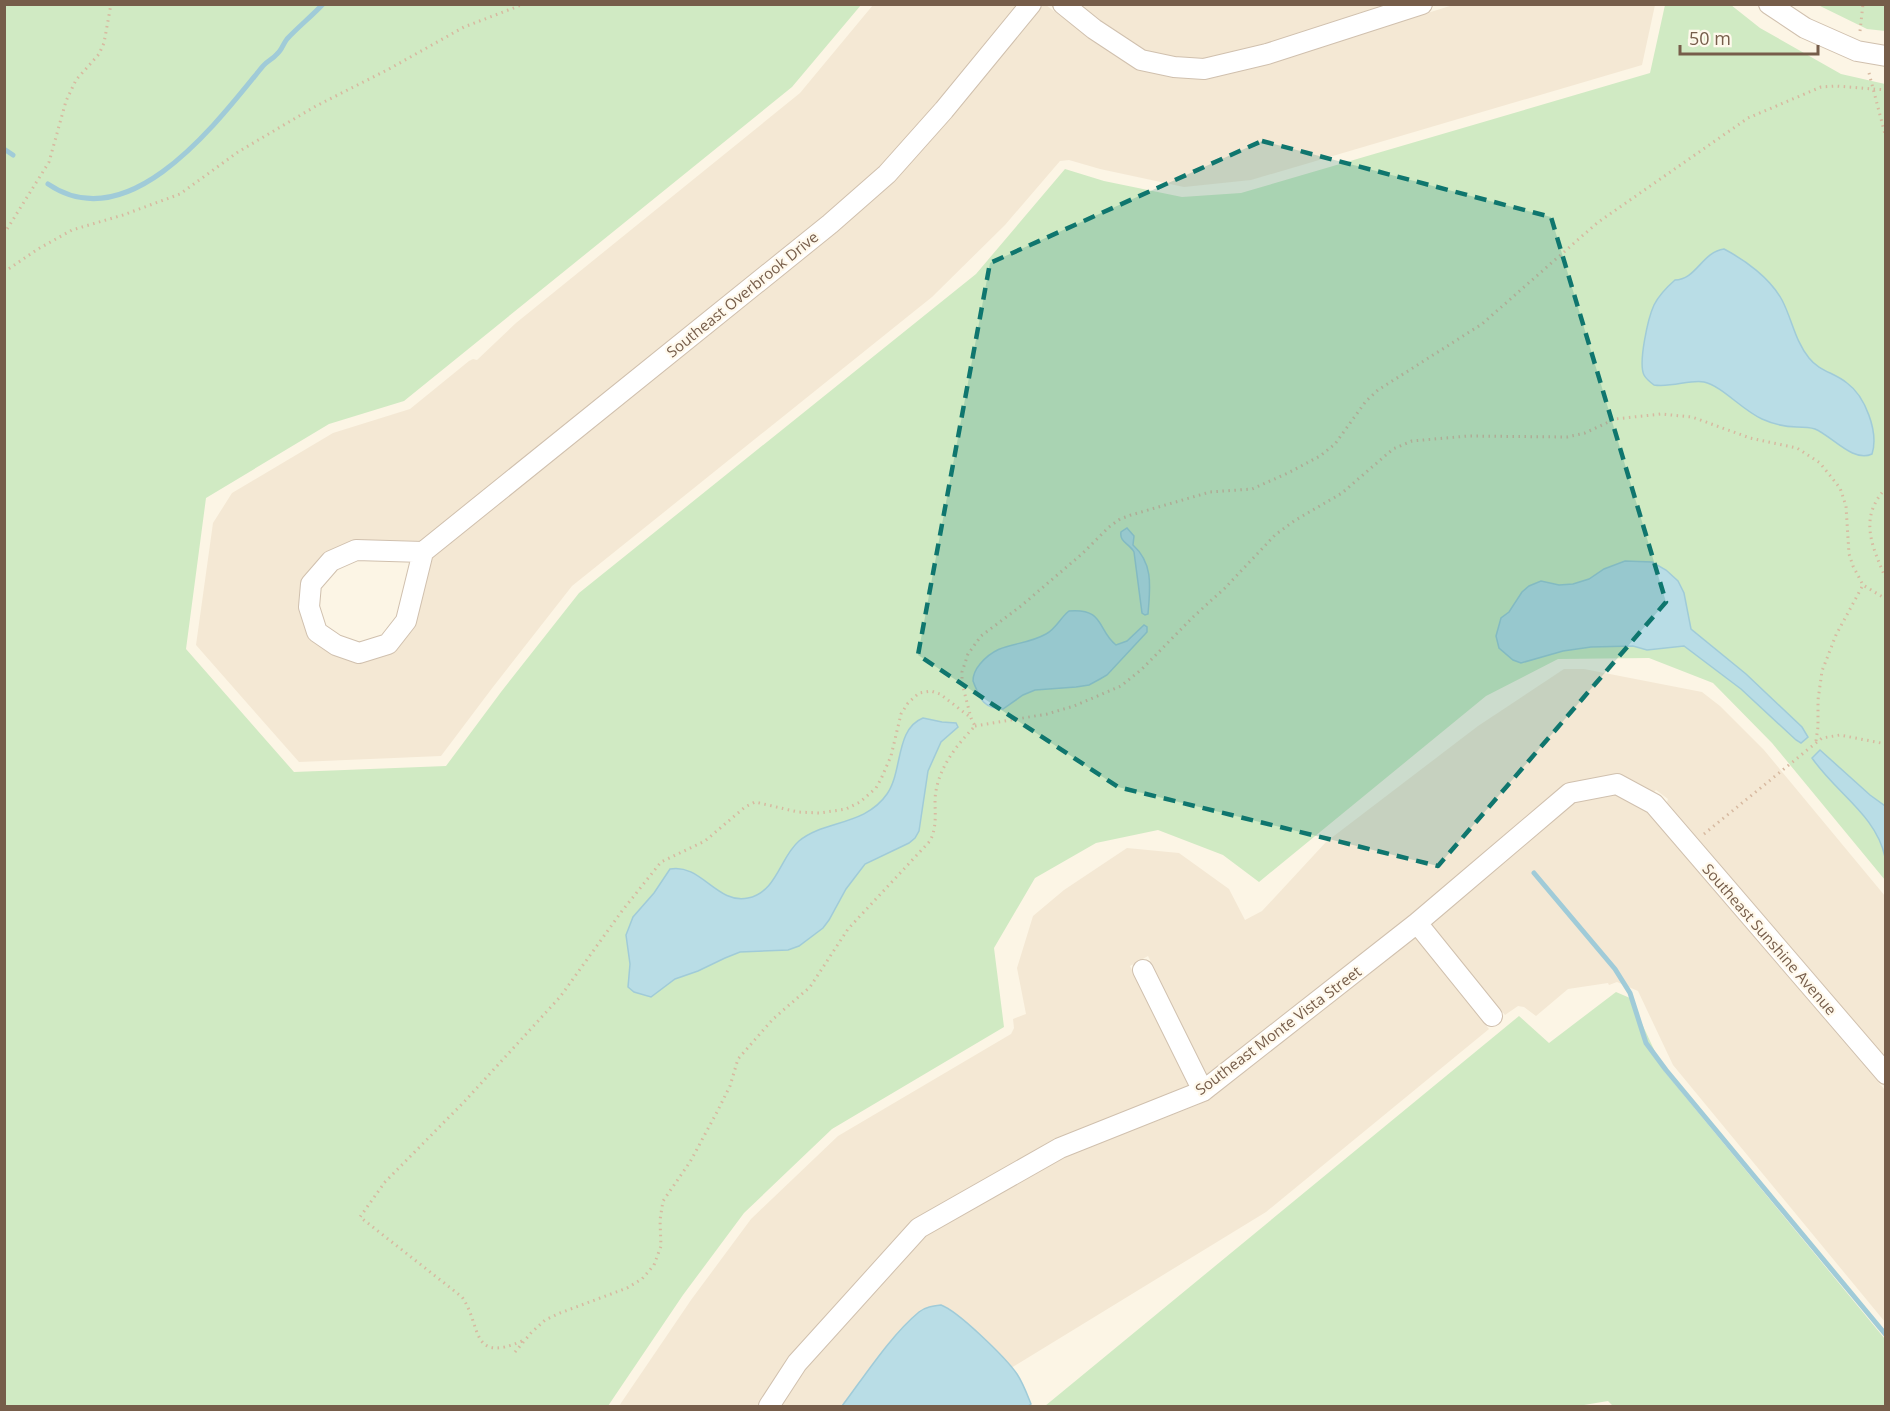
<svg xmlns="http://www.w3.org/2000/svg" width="1890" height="1411" viewBox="0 0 1890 1411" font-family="'Open Sans',sans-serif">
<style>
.residential{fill:#f4e8d4}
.green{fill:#d0eac3}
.water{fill:#b9dde6;stroke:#a0cbd8;stroke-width:1.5}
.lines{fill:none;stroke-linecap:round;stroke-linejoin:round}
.stream{stroke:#a0cbd8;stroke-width:5}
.minor-casing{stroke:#d0c0ae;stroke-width:22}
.path{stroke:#d7b9a0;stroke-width:3;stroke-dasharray:1.5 4.5;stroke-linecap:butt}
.minor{stroke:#fff;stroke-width:20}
.marked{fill:#0f766e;fill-opacity:0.2;stroke:#0f766e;stroke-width:4.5;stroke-dasharray:12 8;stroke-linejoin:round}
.labels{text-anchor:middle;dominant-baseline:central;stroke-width:4.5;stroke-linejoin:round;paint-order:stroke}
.street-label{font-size:15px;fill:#765d4a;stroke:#fff9ec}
</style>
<rect width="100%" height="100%" fill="#fcf5e5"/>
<!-- residential -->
<path class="residential" d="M 1387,4 L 1265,44 L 1204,59 L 1176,57 L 1146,51 L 1101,21 L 1081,5 Z
M 873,5 L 1018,5 L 936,104 L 880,168 L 824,217 L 421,541 L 357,540 L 323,555 L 304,578 L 301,584 L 299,611 L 311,641 L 329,653 L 355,663 L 361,663 L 390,653 L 416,623 L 432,557 L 952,116 L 1043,5 L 1046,5 L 1088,37 L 1135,68 L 1170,77 L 1202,79 L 1269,63 L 1453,5 L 1655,5 L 1642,65 L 1251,180 L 1184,187 L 1100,169 L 1069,160 L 1060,161 L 1005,225 L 932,297 L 572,586 L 493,687 L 441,756 L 299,762 L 196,645 L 213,523 L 232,493 L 333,433 L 410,409 L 469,361 L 473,359 L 477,360 L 516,323 L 800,93 Z
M 1564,669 L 1584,669 L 1702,692 L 1720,706 L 1764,750 L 1885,896 L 1885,1057 L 1667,802 L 1668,799 L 1656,790 L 1654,792 L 1623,775 L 1616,774 L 1569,783 L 1411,916 L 1207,1076 L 1148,956 L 1130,966 L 1189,1086 L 1056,1139 L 912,1222 L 789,1357 L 758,1406 L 619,1406 L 691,1300 L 751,1219 L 838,1136 L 1011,1034 L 1014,1028 L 1013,1019 L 1026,1014 L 1017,968 L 1033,916 L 1064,890 L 1127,848 L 1179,853 L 1229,889 L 1245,920 L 1262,911 L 1326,842 L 1478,726 Z
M 1614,794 L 1647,812 L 1885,1090 L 1885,1322 L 1673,1065 L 1638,991 L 1617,982 L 1609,985 L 1608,983 L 1568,989 L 1536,1016 L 1524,1007 L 1518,1006 L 1505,1015 L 1431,924 L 1574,802 Z
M 1415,937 L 1489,1029 L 1266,1212 L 1011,1368 L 973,1328 L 949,1308 L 891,1342 L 842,1406 L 781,1406 L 805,1368 L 925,1236 L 1064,1157 L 1198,1105 L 1216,1095 L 1216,1093 Z"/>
<!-- green -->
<path class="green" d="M 5,5 L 861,5 L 792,87 L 404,401 L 329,424 L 206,498 L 186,649 L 294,772 L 446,766 L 501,692 L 579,593 L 976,274 L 1065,169 L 1104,181 L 1182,197 L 1241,193 L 1650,73 L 1665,5 L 1731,5 L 1760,28 L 1841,74 L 1885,84 L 1885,880 L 1772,743 L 1713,683 L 1649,658 L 1558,659 L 1486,696 L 1259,882 L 1223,855 L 1158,830 L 1096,843 L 1035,878 L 994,948 L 1004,1027 L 832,1129 L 744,1213 L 683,1295 L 608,1406 L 5,1406 Z
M 1818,5 L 1885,5 L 1885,31 L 1867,29 Z
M 1616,992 L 1630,998 L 1664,1071 L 1885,1339 L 1885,1406 L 1613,1406 L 1608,1401 L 1578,1406 L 1045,1406 L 1519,1016 L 1549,1043 Z"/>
<!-- water -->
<path class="water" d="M 1724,249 C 1745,260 1770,278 1782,300 C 1792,319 1795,341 1809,358 C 1819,371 1835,373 1847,383 C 1865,396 1879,432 1872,454 C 1853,463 1832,436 1815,429 C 1809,427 1804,427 1797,427 C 1785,427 1773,424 1762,419 C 1742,410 1722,386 1704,382 C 1691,379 1671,388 1654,385 C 1650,382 1646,379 1644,375 C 1638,363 1648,318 1654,305 C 1659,295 1667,287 1675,280 C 1696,280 1702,252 1724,249 Z
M 1127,528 L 1134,536 L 1133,545 C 1154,564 1150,588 1148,614 L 1145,615 L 1142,613 L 1134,552 C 1130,544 1119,542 1121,532 Z
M 1625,561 L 1652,562 L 1666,570 L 1678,581 L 1684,593 L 1691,629 L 1746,674 L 1802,727 L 1808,737 L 1801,743 L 1796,740 L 1741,689 L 1684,646 L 1647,650 L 1633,646 L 1591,647 L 1563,651 L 1521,663 L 1513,660 L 1499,648 L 1496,636 L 1501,618 L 1509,612 L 1522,592 L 1529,586 L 1541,581 L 1559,585 L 1573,584 L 1589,579 L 1604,569 Z
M 1069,611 C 1105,608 1097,630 1116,645 L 1127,641 L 1144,625 L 1147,627 L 1147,632 L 1107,675 L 1100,679 L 1089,685 L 1076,687 L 1035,690 L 1023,695 L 1003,709 C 982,708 980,698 973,681 C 973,674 975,670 980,664 C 1000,640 1021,648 1046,634 C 1056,629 1060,618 1069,611 Z
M 923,718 L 942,722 L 956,723 L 958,727 L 941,742 L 928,771 L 919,831 L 915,838 L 909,843 L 865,864 L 846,889 L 829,920 L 823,928 L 799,946 L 788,950 L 740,952 L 725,958 L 698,971 L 675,979 L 651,997 L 634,992 L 628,987 L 630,964 L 626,935 L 633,917 L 654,893 L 670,869 C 701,863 717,905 748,898 C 777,892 780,857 799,841 C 824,820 865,826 887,794 C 903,771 895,729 923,718 Z
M 1820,750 L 1870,795 L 1885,806 L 1885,857 C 1876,815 1836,793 1812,758 Z
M 941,1305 C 958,1311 1006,1358 1017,1374 C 1023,1383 1027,1394 1031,1404 L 1028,1406 L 842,1406 C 864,1377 891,1335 919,1312 C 925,1307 933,1306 941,1305 Z"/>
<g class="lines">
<!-- stream -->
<path class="stream" d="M 4,149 L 13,155
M 48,184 C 130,240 218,121 263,66 C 267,61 273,59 277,54 C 282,50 283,44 287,39 C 298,27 312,16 323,4
M 1534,873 L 1615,969 L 1630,993 L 1646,1043 L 1666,1070 L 1886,1335"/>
<!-- minor casing -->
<g class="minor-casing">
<path id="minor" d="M 1063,4 L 1094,29 L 1141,60 L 1174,67 L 1204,69 L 1267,54 L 1422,4
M 1769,4 L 1805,28 L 1857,51 L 1886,56
M 423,552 L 356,550 L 331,561 L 311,584 L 309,607 L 317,632 L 336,645 L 359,653 L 388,644 L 406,621 L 423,552 L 830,224 L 887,174 L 944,110 L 1031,4
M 1417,923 L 1492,1016
M 1143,970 L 1203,1091
M 769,1406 L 797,1363 L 919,1228 L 1060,1148 L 1203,1091 L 1417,923 L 1570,793 L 1617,784 L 1654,804 L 1886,1074"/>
</g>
<!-- path -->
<path class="path" d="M 1860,31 L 1863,4
M 1869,73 L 1886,138
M 4,234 L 49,162 L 66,101 L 76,80 L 99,54 L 104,43 L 111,4
M 4,272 L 38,249 L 72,230 L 123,215 L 180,194 L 238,152 L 316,106 L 389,69 L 464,27 L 524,4
M 1886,488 C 1858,518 1872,546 1886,579
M 975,726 L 1047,714 L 1074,706 L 1121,686 L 1142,669 L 1193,617 L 1225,588 L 1275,535 L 1294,521 L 1342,493 L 1393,449 L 1412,441 L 1468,436 L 1567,437 L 1585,433 L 1615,419 L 1661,414 L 1692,417 L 1750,438 L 1797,448 L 1820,463 L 1840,488 L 1846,506 L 1849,554 L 1853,566 L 1863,585 L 1886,599
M 1816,741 L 1818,727 L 1818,700 L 1822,671 L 1836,635 L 1863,585
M 1704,834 L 1822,738 L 1840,735 L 1886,744
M 522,1341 C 469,1364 482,1325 462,1297 L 360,1217 L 385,1182 L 464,1102 L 560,997 L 622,911 L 661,862 L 705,841 L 745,807 L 755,802 L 798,812 L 820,813 L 846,809 L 860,802 L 876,788 L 881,779 L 891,756 L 901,714 L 908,703 L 919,693 L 931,691 L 940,694 L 970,717
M 515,1352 L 531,1333 L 545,1320 L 560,1313 L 627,1288 L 642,1279 L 654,1265 L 661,1246 L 660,1220 L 663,1201 L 690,1162 L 717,1112 L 730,1086 L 738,1059 L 773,1019 L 810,987 L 848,929 L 930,841 C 937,827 935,814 935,799 C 937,769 956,746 975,726 L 971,718 L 962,683 L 962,672 L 968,654 L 981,636 L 1021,606 L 1083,553 L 1109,527 L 1120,519 L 1131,515 L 1210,492 L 1252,489 L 1288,473 L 1320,456 L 1335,444 L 1366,401 L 1378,390 L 1482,324 L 1597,223 L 1748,118 L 1821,87 L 1836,86 L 1886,90"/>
<!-- minor -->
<use href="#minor" class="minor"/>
</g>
<!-- marked area -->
<path class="marked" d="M 1262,141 L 1551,217 L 1666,602 L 1438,866 L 1118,787 L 918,655 L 990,263 Z"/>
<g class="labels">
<!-- street labels -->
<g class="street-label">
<text transform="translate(742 294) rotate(-39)">Southeast Overbrook Drive</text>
<text transform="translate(1770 939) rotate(49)">Southeast Sunshine Avenue</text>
<text transform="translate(1278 1030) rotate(-37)">Southeast Monte Vista Street</text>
</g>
</g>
<!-- border -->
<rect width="1890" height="1411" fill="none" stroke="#765d4a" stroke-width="12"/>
<!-- scale -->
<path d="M1680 45v9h138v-9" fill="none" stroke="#765d4a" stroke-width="3"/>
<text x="1689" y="45" font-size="18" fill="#765d4a" stroke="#fff9ec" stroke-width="4.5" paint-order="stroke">50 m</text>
</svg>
